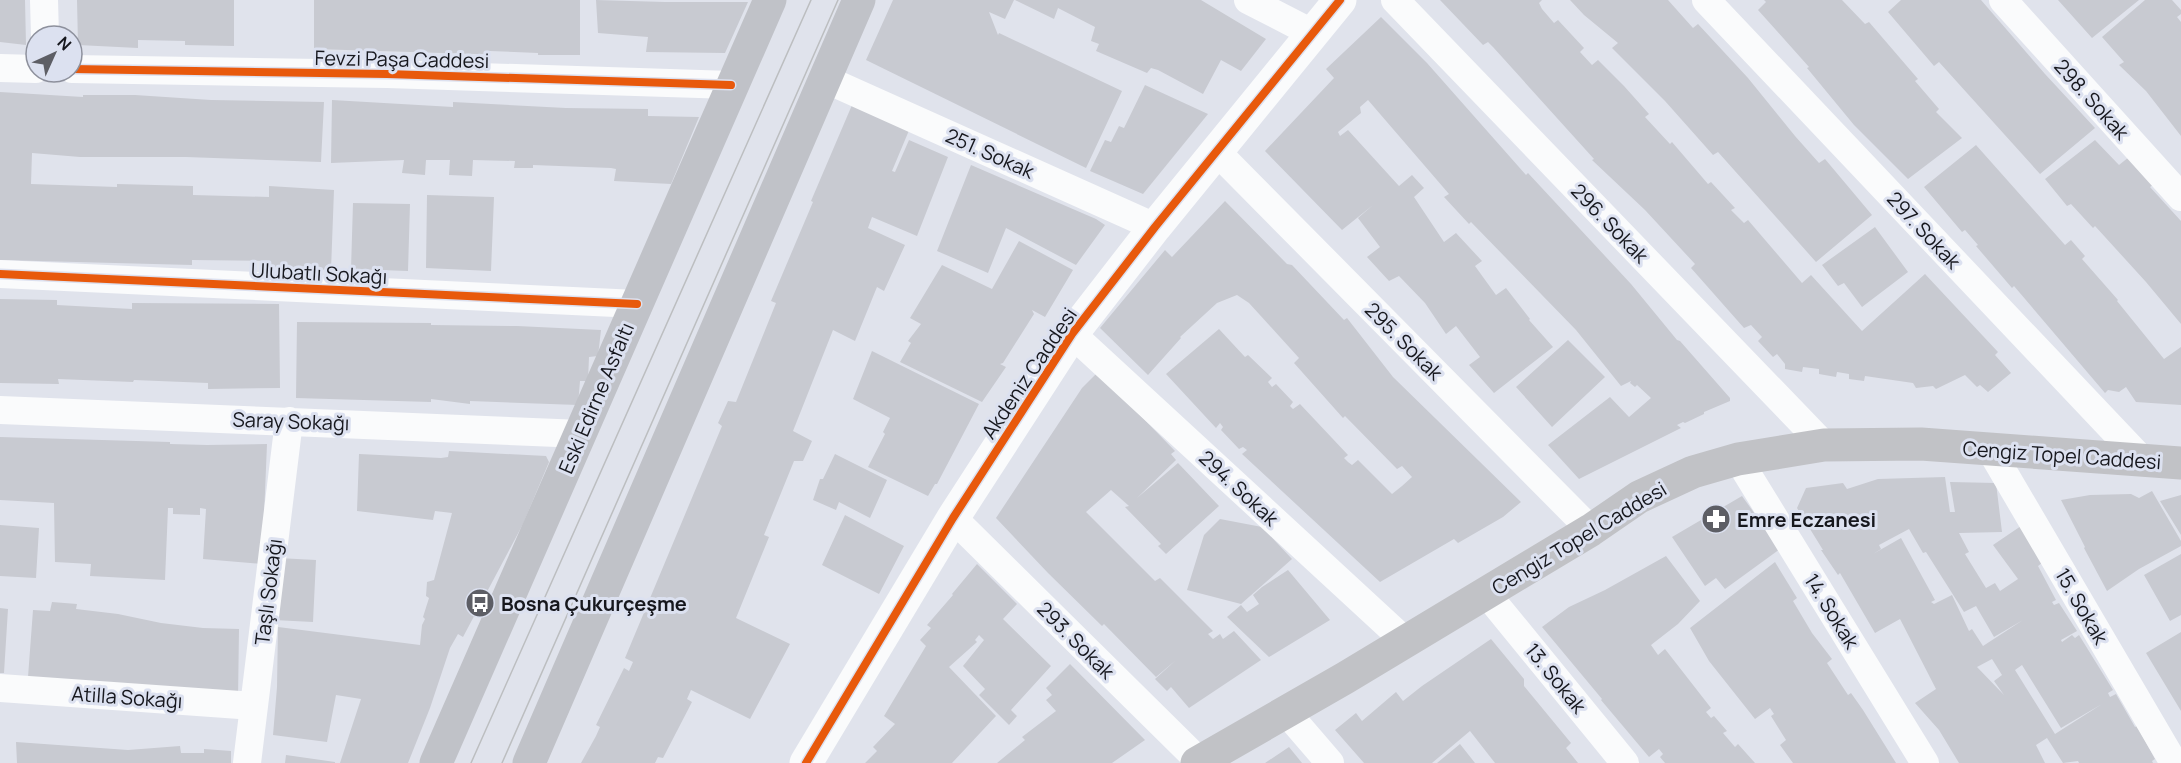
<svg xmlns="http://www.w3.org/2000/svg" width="2181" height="763" viewBox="0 0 2181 763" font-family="Manrope,sans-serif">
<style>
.building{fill:#c8cad1;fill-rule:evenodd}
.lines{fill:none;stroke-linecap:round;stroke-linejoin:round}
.minor{stroke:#fafbfc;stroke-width:28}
.tertiary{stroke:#fafbfc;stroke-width:33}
.secondary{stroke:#c1c2c6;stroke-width:33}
.primary{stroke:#c0c2c8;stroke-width:33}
.tram{stroke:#bcbec0;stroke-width:1.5}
.cycleway-casing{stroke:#dce1f0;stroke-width:11}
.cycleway{stroke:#e8590c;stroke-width:8}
.labels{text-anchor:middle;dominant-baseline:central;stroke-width:6;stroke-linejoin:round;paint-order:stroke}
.street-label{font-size:20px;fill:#16171d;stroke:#dce1f0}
.poi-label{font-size:20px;font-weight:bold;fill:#16171d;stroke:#dce1f0;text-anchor:start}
</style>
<rect width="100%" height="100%" fill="#e0e3ec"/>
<!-- building -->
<path class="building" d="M 0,0 L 25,0 L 26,45 L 0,42 Z
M 77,0 L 234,0 L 234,46 L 185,45 L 185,41 L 138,40 L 138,48 L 78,45 Z
M 314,0 L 580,0 L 580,55 L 538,55 L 538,53 L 490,51 L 490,54 L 475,54 L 314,49 Z
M 596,0 L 665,2 L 748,2 L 725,53 L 646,52 L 648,37 L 598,33 Z
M 893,0 L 1014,0 L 1005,19 L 989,12 L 998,35 L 999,33 L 1122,91 L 1086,168 L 866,60 Z
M 1015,0 L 1201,0 L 1266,39 L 1241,71 L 1221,60 L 1203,94 L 1158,70 L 1151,68 L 1147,73 L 1096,51 L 1099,44 L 1091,41 L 1095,27 L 1058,8 L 1054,19 Z
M 1440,0 L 1542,0 L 1539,3 L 1542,9 L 1554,23 L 1558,20 L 1584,48 L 1580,52 L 1592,65 L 1598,60 L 1624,86 L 1649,114 L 1645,117 L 1670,144 L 1672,142 L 1708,184 L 1711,182 L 1735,208 L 1731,210 L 1744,223 L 1748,220 L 1802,283 L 1811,275 L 1862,331 L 1925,274 L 1998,352 L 1995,355 L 2011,373 L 1988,392 L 1980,385 L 1977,387 L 1965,375 L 1936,389 L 1933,386 L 1916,388 L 1913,383 L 1865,376 L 1864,381 L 1849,379 L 1849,374 L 1837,372 L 1836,377 L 1819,374 L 1819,369 L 1803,367 L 1802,372 L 1785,369 L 1785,364 L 1777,354 L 1773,357 L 1758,341 L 1762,337 L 1751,325 L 1744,328 L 1691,268 L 1695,264 L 1645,210 L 1592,160 L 1594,159 L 1493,47 L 1488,42 L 1483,45 Z
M 1570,0 L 1668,0 L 1693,28 L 1698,24 L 1748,78 L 1795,136 L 1819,163 L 1825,159 L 1872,215 L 1816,262 L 1718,152 L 1713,155 L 1665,101 L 1612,48 L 1618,43 L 1584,15 Z
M 1764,0 L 1842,0 L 1865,24 L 1869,22 L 1918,79 L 1915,81 L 1939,109 L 1936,112 L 1962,138 L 1908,179 L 1854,125 L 1807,68 L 1809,67 L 1758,10 L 1766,2 Z
M 1901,0 L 1981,0 L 2045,74 L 2095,128 L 2040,174 L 1939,62 L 1934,66 L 1888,12 Z
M 2058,0 L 2139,0 L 2092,38 Z
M 2145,0 L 2172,0 L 2181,10 L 2181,14 L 2177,17 L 2181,22 L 2181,136 L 2146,91 L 2119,65 L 2124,62 L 2102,37 Z
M 1381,17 L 1427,63 L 1526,175 L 1528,173 L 1631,284 L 1677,340 L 1680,341 L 1730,398 L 1730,401 L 1704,412 L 1704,414 L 1685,423 L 1683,422 L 1677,425 L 1681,428 L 1579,479 L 1548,445 L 1610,397 L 1629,417 L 1651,398 L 1637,385 L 1635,387 L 1630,383 L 1631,381 L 1621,386 L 1576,330 L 1471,222 L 1469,224 L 1444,197 L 1449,194 L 1368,100 L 1360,107 L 1361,113 L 1338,132 L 1340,136 L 1348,130 L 1399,186 L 1412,175 L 1424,188 L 1414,197 L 1444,242 L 1456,233 L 1482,261 L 1475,266 L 1496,295 L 1506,288 L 1530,319 L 1529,320 L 1553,347 L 1494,393 L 1469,365 L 1480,357 L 1456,326 L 1446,334 L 1425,303 L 1399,276 L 1389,281 L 1367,257 L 1380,247 L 1358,218 L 1373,205 L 1342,230 L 1265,151 L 1334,78 L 1326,69 Z
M 1145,85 L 1208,114 L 1143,194 L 1090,171 L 1105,140 L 1111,142 L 1119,126 L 1124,128 Z
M 0,92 L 83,97 L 83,95 L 135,95 L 211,100 L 324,102 L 321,162 L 186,157 L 80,157 L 32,153 L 31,184 L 117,187 L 117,184 L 193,186 L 193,195 L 269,197 L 269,186 L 334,190 L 331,270 L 269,267 L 267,261 L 192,260 L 192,265 L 0,260 Z
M 332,100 L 453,107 L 453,102 L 566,108 L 648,109 L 648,116 L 699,117 L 671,184 L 614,181 L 616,169 L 611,168 L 533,165 L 533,168 L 514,168 L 515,161 L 473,160 L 472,176 L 449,175 L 450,160 L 426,160 L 425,175 L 402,173 L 404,160 L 331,163 Z
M 852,105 L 910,128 L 892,171 L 895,172 L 909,140 L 948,157 L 917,236 L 872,217 L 868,228 L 905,245 L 884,291 L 877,287 L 855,341 L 833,330 L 793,431 L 812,441 L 803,461 L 794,461 L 764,535 L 769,537 L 736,618 L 790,644 L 750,719 L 691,690 L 687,699 L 692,702 L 663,758 L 658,757 L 655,763 L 581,763 L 596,736 L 600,727 L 596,725 L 624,668 L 629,671 L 633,662 L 625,658 L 722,426 L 718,423 L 728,401 L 736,402 L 776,303 L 771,301 L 813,202 L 811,201 Z
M 2095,140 L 2119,165 L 2129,157 L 2154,184 L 2150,187 L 2181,221 L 2181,324 L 2146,282 L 2095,226 L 2093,228 L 2071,204 L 2067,206 L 2045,179 Z
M 1976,145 L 2065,245 L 2071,240 L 2085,256 L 2082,259 L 2118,300 L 2117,301 L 2164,359 L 2181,347 L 2181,405 L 2136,402 L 2126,387 L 2119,392 L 2108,390 L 2105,393 L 2014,286 L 2012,288 L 1976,246 L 1978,245 L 1965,230 L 1962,232 L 1924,187 Z
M 971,165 L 1096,219 L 1105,225 L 1076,265 L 1006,228 L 988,273 L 937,251 Z
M 427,195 L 494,197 L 491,271 L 426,268 Z
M 1225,201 L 1287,264 L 1292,265 L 1344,320 L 1347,318 L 1393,377 L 1521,502 L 1503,517 L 1458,543 L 1454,539 L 1380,582 L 1242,454 L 1247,450 L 1243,447 L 1239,449 L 1221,430 L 1223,427 L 1220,423 L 1216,428 L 1166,374 L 1219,329 L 1245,357 L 1248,355 L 1272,378 L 1268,382 L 1272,387 L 1276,384 L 1293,402 L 1290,406 L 1293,409 L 1300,404 L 1348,455 L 1344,458 L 1348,462 L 1352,465 L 1358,460 L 1392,494 L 1402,486 L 1412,477 L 1402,466 L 1397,469 L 1345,416 L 1343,418 L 1294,363 L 1299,358 L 1249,303 L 1237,295 L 1217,303 L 1180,337 L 1181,338 L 1148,375 L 1100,328 L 1165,250 L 1172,257 Z
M 353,203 L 410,204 L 408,271 L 351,269 Z
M 1875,227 L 1908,272 L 1862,307 L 1844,283 L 1838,286 L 1822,265 Z
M 1019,241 L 1073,270 L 1045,317 L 1032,310 L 1034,314 L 1003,363 L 1000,364 L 1006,367 L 982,402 L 900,362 L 911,343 L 908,341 L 921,324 L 910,318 L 942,265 L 992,289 Z
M 0,299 L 57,300 L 57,305 L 132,309 L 132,303 L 279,304 L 280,388 L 208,389 L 208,383 L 134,380 L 133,382 L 58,379 L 59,384 L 0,383 Z
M 297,322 L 431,323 L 431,325 L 517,326 L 601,330 L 598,356 L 589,357 L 588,381 L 580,381 L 578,405 L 470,401 L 470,404 L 431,399 L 431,402 L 296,398 Z
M 1568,340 L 1605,377 L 1552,427 L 1516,387 Z
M 872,351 L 979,404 L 937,484 L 935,484 L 928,496 L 868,467 L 885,434 L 883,432 L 890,418 L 853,399 Z
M 1098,372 L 1175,451 L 1171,454 L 1176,460 L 1137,498 L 1178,463 L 1219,506 L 1166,554 L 1158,546 L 1161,544 L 1125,507 L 1129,506 L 1111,490 L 1086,512 L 1155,581 L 1160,578 L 1213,631 L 1208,634 L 1213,639 L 1220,634 L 1223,639 L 1234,631 L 1261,660 L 1189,708 L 1171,687 L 1167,691 L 1155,679 L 1176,660 L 1156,677 L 1104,624 L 1102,626 L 1048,573 L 996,518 L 1082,388 Z
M 0,437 L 170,442 L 170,444 L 207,445 L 267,444 L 262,564 L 203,559 L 206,509 L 200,508 L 200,515 L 173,514 L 173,508 L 168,508 L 165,580 L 90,576 L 91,564 L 55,562 L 54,503 L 0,500 Z
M 449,451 L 546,456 L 549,462 L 523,524 L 463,637 L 458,634 L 450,648 L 430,708 L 408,763 L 340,763 L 361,699 L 336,695 L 327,742 L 273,735 L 277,687 L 278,627 L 420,645 L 422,625 L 425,619 L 423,617 L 429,598 L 426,596 L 427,582 L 434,580 L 452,513 L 435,511 L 433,520 L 357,511 L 359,454 L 441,458 L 448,457 Z
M 835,454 L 887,480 L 870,518 L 839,502 L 836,510 L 813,500 L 820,479 L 823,479 Z
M 1945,477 L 1950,512 L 1955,512 L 1950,482 L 1996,483 L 2002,532 L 1959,533 L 1969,552 L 1965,554 L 1986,588 L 1995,583 L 2000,591 L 2018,579 L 1993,545 L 2021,526 L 2042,563 L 2038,566 L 2056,600 L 2052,602 L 2054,605 L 2059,603 L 2077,631 L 2061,640 L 2062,642 L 2072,635 L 2075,638 L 2079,635 L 2113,690 L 2108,693 L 2110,697 L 2116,694 L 2135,727 L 2137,726 L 2155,759 L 2152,761 L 2153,763 L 2079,763 L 2078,761 L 2063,763 L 2047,738 L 2036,745 L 2045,763 L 1959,763 L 1939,730 L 1915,703 L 1936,689 L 1900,619 L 1875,633 L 1840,573 L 1838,575 L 1821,550 L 1823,550 L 1797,508 L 1806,488 L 1843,483 L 1847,489 L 1878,479 ZM 1909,529 L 1923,553 L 1926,552 L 1964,612 L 1976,606 L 1994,637 L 2023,620 L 1983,646 L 1972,629 L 1969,631 L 1952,595 L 1934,604 L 1931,602 L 1935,600 L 1901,538 L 1873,554 L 1881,549 L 1879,545 ZM 1992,659 L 2002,675 L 1994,681 L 2004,695 L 1977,667 ZM 2022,665 L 2061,728 L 2102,704 L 2055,734 L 2015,670 Z
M 2152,491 L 2181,541 L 2181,546 L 2139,569 L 2107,591 L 2084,548 L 2085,547 L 2061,500 L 2090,495 L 2131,494 L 2139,498 Z
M 2181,495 L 2181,535 L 2160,501 Z
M 1742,496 L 1780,549 L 1725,589 L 1716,578 L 1705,586 L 1672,537 Z
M 845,515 L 904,546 L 879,594 L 822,565 Z
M 1220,519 L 1262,527 L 1292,559 L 1241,604 L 1187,590 L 1204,535 Z
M 0,525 L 39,528 L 36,578 L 0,576 Z
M 2181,554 L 2181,615 L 2170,621 L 2144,575 Z
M 1666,556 L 1700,601 L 1678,624 L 1651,645 L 1658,655 L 1665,649 L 1711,708 L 1706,712 L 1711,718 L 1714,716 L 1727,731 L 1723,733 L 1735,747 L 1738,744 L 1755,763 L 1665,763 L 1660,757 L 1663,754 L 1659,749 L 1649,757 L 1601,700 L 1602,699 L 1542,627 L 1569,607 L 1605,590 Z
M 278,558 L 316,560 L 313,622 L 274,620 Z
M 1775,562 L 1797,598 L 1793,601 L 1812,633 L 1832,659 L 1827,663 L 1848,695 L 1851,693 L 1863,710 L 1896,763 L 1793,763 L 1780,745 L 1786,740 L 1771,716 L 1774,714 L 1770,708 L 1755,719 L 1709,661 L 1690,628 Z
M 977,564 L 1017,604 L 1003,619 L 1051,666 L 1011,710 L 1017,716 L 1009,725 L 979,695 L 985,689 L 963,666 L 984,640 L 979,635 L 975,640 L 977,642 L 949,667 L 996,716 L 952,763 L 865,763 L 877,751 L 873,747 L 895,724 L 884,716 L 926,646 L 920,640 L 931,628 L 927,625 L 953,595 L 952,594 Z
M 1288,570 L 1330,620 L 1269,657 L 1227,617 L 1241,605 L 1247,612 L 1259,604 L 1253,595 L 1262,587 Z
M 52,602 L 77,604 L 76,609 L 118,614 L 161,623 L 203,628 L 239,629 L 238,699 L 28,677 L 33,610 L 50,611 Z
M 0,608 L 8,609 L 4,673 L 0,673 Z
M 2181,632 L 2181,711 L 2146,653 Z
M 1491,639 L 1524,679 L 1524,686 L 1571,743 L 1566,748 L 1578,763 L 1495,763 L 1470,731 L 1432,763 L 1364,763 L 1335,730 L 1356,713 L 1362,721 L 1396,692 L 1403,701 L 1422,686 Z
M 1070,664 L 1145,740 L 1112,763 L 997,763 L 1025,740 L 1022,737 L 1056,711 L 1046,700 L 1052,695 L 1046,688 Z
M 16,742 L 128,750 L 180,746 L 181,753 L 204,753 L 204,749 L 231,751 L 231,763 L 17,763 Z
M 1460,744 L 1475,763 L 1437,763 Z
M 1289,747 L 1302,763 L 1265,763 Z
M 286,755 L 335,762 L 335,763 L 285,763 Z"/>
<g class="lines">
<!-- minor -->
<path class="minor" d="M 44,0 L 45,36
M 1248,0 L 1314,34
M 1395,0 L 1824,445
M 1706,0 L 2142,460
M 2003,0 L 2181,197
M 0,68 L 36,69
M 72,69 L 387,74 L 731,85
M 825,79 L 1155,227
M 1217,152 L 1591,530
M 0,274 L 637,304
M 1072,334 L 1405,641
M 0,410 L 582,434
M 1990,449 L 2174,763
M 1738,459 L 1925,763
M 953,518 L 1199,761
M 1486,593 L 1625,763
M 0,688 L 254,706
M 1287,713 L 1330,763
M 247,763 L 289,421"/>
<!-- tertiary -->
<path class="tertiary" d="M 806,763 L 953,518 L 1072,334 L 1155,227 L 1340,0"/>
<!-- secondary -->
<path class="secondary" d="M 1197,763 L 1345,678 L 1591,530 L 1639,497 L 1693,472 L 1738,459 L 1824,445 L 1921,444 L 2181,463"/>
<!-- primary -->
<path class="primary" d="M 436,763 L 770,0
M 529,763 L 859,0"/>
<!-- tram -->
<path class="tram" d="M 471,763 L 811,0
M 502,763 L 838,0"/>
<!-- cycleway casing -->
<g class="cycleway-casing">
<path id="cycleway" d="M 72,69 L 387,74 L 731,85
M 0,274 L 637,304
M 806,763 L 953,518 L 1072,334 L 1155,227 L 1340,0"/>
</g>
<!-- cycleway -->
<use href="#cycleway" class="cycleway"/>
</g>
<!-- icons -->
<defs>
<g id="pharmacy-disc" transform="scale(1.5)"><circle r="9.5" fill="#5d5e65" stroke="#dce1f0"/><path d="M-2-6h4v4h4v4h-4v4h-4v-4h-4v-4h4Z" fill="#fff"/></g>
<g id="bus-disc" transform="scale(1.5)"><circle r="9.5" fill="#5d5e65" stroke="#dce1f0"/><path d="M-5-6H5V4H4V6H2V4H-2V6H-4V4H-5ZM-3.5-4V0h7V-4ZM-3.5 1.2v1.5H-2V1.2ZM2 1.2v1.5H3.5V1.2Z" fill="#fff"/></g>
</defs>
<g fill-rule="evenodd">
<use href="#pharmacy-disc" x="1716" y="519"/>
<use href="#bus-disc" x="480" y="603"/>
</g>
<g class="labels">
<!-- street labels -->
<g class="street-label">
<text transform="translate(402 59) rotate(1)">Fevzi Paşa Caddesi</text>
<text transform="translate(2092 99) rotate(48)">298. Sokak</text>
<text transform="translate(990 153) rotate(24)">251. Sokak</text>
<text transform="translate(1610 223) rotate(46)">296. Sokak</text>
<text transform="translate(1924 230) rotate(47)">297. Sokak</text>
<text transform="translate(319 273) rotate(3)">Ulubatlı Sokağı</text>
<text transform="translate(1404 341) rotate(45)">295. Sokak</text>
<text transform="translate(1029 373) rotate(-56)">Akdeniz Caddesi</text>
<text transform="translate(596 398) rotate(-67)">Eski Edirne Asfaltı</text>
<text transform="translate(291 421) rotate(2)">Saray Sokağı</text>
<text transform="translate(2062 455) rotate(4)">Cengiz Topel Caddesi</text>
<text transform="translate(1239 488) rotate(43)">294. Sokak</text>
<text transform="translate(1579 538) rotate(-31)">Cengiz Topel Caddesi</text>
<text transform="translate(268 592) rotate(-83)">Taşlı Sokağı</text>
<text transform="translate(2082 606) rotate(60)">15. Sokak</text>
<text transform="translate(1832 611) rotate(58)">14. Sokak</text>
<text transform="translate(1076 640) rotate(45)">293. Sokak</text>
<text transform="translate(1556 678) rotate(51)">13. Sokak</text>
<text transform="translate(127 697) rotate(4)">Atilla Sokağı</text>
</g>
<!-- poi labels -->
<g class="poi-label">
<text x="1737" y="519">Emre Eczanesi</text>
<text x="501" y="603">Bosna Çukurçeşme</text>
</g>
</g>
<!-- north arrow -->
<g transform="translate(54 54) rotate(45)"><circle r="28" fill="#dce1f0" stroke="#8d909c" stroke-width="1.5"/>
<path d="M0-4.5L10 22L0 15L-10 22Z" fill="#5d5e65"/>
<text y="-9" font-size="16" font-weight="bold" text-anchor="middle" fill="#16171d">N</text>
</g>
</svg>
